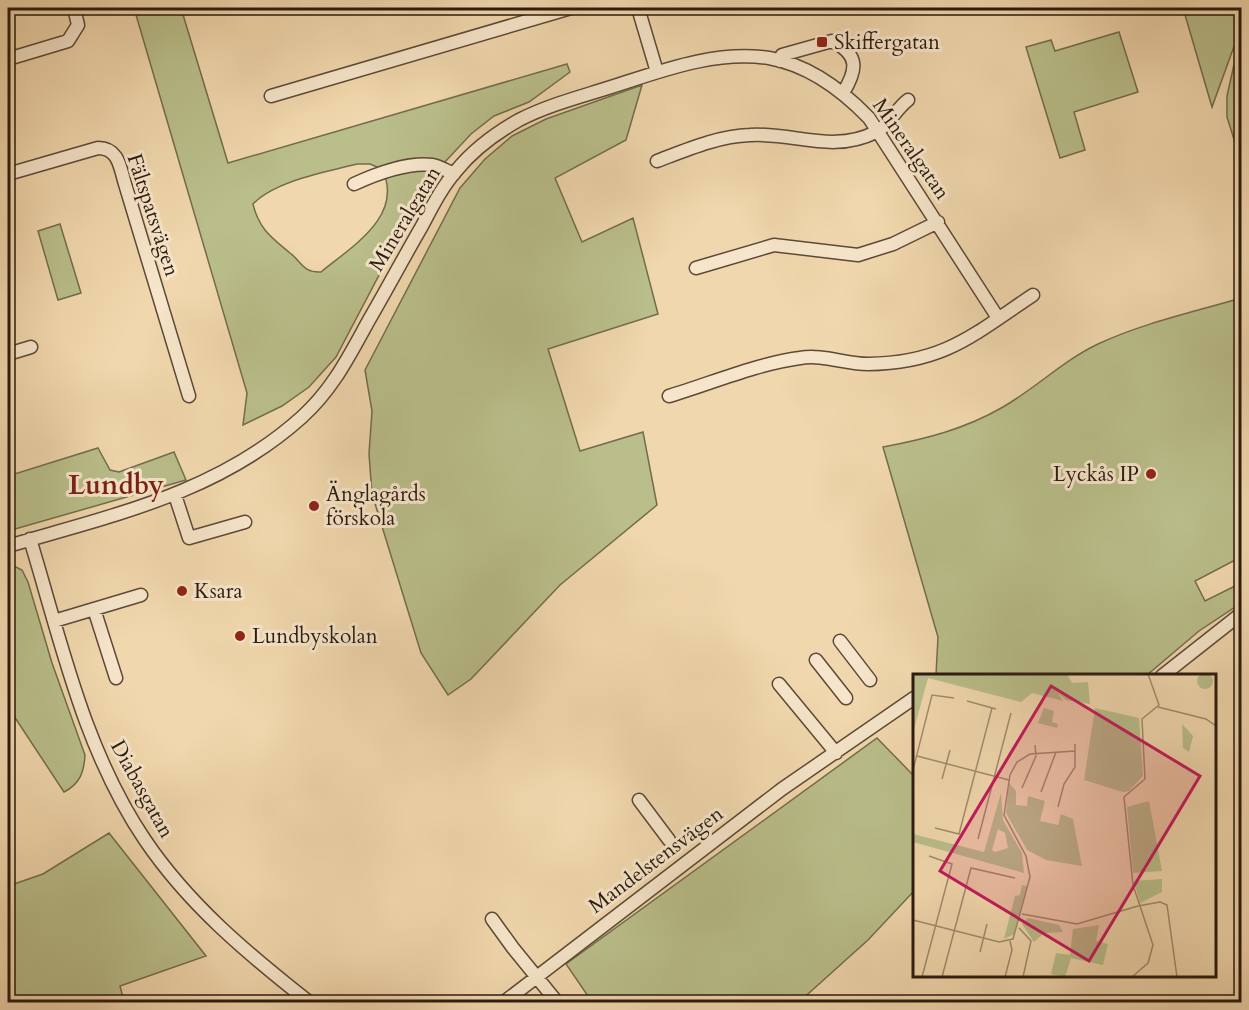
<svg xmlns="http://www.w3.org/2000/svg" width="1249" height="1010" viewBox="0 0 1249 1010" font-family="Cardo,serif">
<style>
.green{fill:#b9be8a;stroke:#726c4d;stroke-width:1.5;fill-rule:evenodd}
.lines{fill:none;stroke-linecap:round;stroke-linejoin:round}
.minor-casing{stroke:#5c4937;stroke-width:15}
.minor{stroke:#f6e5ca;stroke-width:12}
.poi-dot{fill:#8f2418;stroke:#f6e5ca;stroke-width:2}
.labels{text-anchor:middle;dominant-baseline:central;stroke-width:6;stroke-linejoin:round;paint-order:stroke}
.poi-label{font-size:21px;fill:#2a1a10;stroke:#f6e5ca;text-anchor:start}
.street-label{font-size:21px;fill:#2a1a10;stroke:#f6e5ca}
.district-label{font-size:27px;font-weight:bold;fill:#7a1f14;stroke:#f6e5ca}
.inset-road{fill:none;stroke:#a18b6e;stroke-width:1.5}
.view{fill:#c2185b;fill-opacity:0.15;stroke:#c2185b;stroke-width:3}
.inset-edge{fill:none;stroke:#2a1a10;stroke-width:3}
</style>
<rect width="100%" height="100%" fill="#f1d7ad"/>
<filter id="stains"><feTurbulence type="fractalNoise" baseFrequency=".00333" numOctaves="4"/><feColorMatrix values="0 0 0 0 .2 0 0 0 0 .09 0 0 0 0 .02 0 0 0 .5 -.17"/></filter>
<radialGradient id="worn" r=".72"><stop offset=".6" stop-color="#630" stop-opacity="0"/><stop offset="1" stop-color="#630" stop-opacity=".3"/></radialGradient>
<!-- green -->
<path class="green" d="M 134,8 L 181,8 L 228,163 L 567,64 L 570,72 L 529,102 L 494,116 L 471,134 L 444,163 L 398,239 L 336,357 L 309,387 L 282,406 L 243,425 L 247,393 ZM 357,164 L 370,164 L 382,169 C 405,216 351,247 321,272 C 303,273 302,262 290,253 C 271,237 259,229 253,204 C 275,181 326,172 357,164 Z
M 1183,8 L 1241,8 L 1241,27 L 1212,107 Z
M 1119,32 L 1138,92 L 1074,112 L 1085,150 L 1060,158 L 1026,47 L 1051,40 L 1055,51 Z
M 1241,33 L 1241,162 L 1227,117 L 1227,96 Z
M 642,85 L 626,140 L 555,178 L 582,242 L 633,218 L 658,314 L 548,349 L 580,451 L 643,432 L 657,505 L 560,585 L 471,679 L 448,695 L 421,653 L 372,494 L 369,454 L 372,411 L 365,370 L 460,188 L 485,159 L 512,136 L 546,119 Z
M 60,224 L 81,293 L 58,300 L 38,231 Z
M 1241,298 L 1241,557 L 1195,581 L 1205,601 L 1241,583 L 1241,603 L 1199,631 L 1147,675 L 936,675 L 938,637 L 883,447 C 926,439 965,429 1003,407 C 1036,388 1064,360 1098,344 C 1143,323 1194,312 1241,298 Z
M 98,448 L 110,470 L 119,472 L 174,452 L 186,480 L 8,531 L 8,476 Z
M 8,563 L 22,570 L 28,582 L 52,663 L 85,755 C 84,772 80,784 64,792 L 8,707 Z
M 877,738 L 914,776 L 914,891 L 868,940 L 799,1002 L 592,1002 L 566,964 Z
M 109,833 L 206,956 L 120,986 L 124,1002 L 8,1002 L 8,886 L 43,874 Z"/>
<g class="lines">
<!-- minor casing -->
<g class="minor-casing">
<path id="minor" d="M 638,8 L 657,72
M 8,59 L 68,41 L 78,25 L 74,8
M 780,61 L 782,55 L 832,41 C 860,55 857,70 843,93
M 271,96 L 571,8
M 657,161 C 686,150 718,136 750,135 C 794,132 832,154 876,132 C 886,128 897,108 908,100
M 8,174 L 98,148 C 119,148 120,168 125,184 L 189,396
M 354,184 C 376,174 406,162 432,165 C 439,166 447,171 454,174
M 696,268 L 774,245 L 858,255 L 893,244 L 938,222
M 8,354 L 31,347
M 669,396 C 712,383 756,364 800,358 C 822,354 846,364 868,364 C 944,363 973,335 1033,295
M 175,495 L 189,538 L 245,522
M 30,539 C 61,641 84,750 145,840 C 189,905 248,954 309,1002
M 8,546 C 113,515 218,493 302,417 C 333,389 349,356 369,320 C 387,289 404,257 422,226 C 432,207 442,187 456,171 C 473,150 496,133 519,120 C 548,105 580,97 611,87 C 661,71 715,50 769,58 C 809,65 842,90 869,118 L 998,318
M 94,609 L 116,678
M 54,621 L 141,595
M 840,641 L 870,680
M 816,660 L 846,698
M 1162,676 L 1242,613
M 779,684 L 836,753
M 639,800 L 669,840
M 492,919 L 513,948 L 557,1002
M 504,1002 L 782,789 L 914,698"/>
</g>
<!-- minor -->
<use href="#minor" class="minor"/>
</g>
<!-- markers -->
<g class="poi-dot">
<rect x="816" y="36" width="12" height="12" rx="3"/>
<circle cx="1151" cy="474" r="6"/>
<circle cx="314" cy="506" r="6"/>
<circle cx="182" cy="591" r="6"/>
<circle cx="240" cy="636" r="6"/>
</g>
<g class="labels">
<!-- poi labels -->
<g class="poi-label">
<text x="834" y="42">Skiffergatan</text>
<text x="1139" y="474" text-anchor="end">Lyckås IP</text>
<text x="326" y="494">Änglagårds<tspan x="326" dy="24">förskola</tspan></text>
<text x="194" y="591">Ksara</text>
<text x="252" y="636">Lundbyskolan</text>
</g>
<!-- street labels -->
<g class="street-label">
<text transform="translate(911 149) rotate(55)">Mineralgatan</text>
<text transform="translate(153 215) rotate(72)">Fältspatsvägen</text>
<text transform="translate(405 219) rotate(-59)">Mineralgatan</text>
<text transform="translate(142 789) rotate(61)">Diabasgatan</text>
<text transform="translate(656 860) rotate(-37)">Mandelstensvägen</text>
</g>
<!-- district labels -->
<g class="district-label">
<text x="116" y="485">Lundby</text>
</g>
</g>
<!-- overview -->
<g transform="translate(913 674)">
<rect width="303" height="303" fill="#f1d7ad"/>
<path d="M284 7a8 8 0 1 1 16 0a8 8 0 1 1-16 0ZM 0,0 L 154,0 L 159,9 L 175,8 L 177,30 L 153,26 L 145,19 L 150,27 L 119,19 L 108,28 L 15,4 L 0,59 ZM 131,34 L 141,37 L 139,48 L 145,50 L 144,54 L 125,49 ZM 182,34 L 226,44 L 230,102 L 216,117 L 210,118 L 171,106 ZM 269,50 L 280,62 L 276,78 L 270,74 ZM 96,109 L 103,117 L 103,131 L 114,132 L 115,122 L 132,127 L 127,147 L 145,151 L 148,140 L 160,145 L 169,192 L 133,186 L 114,176 L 93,139 ZM 88,119 L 90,146 L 109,179 L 111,199 L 0,168 L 0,160 L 71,178 ZM 85,155 L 92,159 L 95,174 L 82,178 L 79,176 ZM 236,127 L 249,197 L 220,199 L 214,133 ZM 249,205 L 249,218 L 227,229 L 221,207 ZM 109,211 L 114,212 L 101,260 L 91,265 L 102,222 L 107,221 ZM 115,244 L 146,251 L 150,258 L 131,259 L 121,268 L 109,250 ZM 186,251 L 183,267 L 195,270 L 190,291 L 158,284 L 152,303 L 138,300 L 143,279 L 157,281 L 160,255 Z" fill="#b9be8a" fill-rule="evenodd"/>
<path class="inset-road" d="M 54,27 L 83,35M 245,33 L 293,45 L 303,52M 4,82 L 96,106M 0,96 L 19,21 L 41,24M 29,105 L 37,76M 109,114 L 123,82 L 122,71M 128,118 L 143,78M 145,133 L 151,110 L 162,93 L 162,70M 22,154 L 46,160 L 79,34M 65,165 L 98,39M 225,232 L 247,228 L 254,231 L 264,303M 109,240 L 164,250 L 225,232M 0,246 L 86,268 L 100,265 L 117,203 L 113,182 L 91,141 L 97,101 L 104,88 L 117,80 L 162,77M 106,254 L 118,267 L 110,303M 67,278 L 74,250M 9,303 L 39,190 L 16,182M 29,303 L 58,194 L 102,204M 92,303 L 99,276 L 97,267M 219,303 L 235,289 L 240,271 L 220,211 L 211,123 L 232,105 L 229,45 L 246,31 L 235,0"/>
<path class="view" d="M 138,12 L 287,102 L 176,287 L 27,197 Z"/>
<rect width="303" height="303" class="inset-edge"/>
</g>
<!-- margin -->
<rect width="1249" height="1010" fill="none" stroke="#f1d7ad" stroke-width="30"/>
<rect x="9" y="9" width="1231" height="992" fill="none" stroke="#2a1a10" stroke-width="3"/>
<rect x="15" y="15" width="1219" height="980" fill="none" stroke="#2a1a10" stroke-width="1.5"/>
<rect width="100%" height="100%" filter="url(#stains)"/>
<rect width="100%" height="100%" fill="url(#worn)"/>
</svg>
